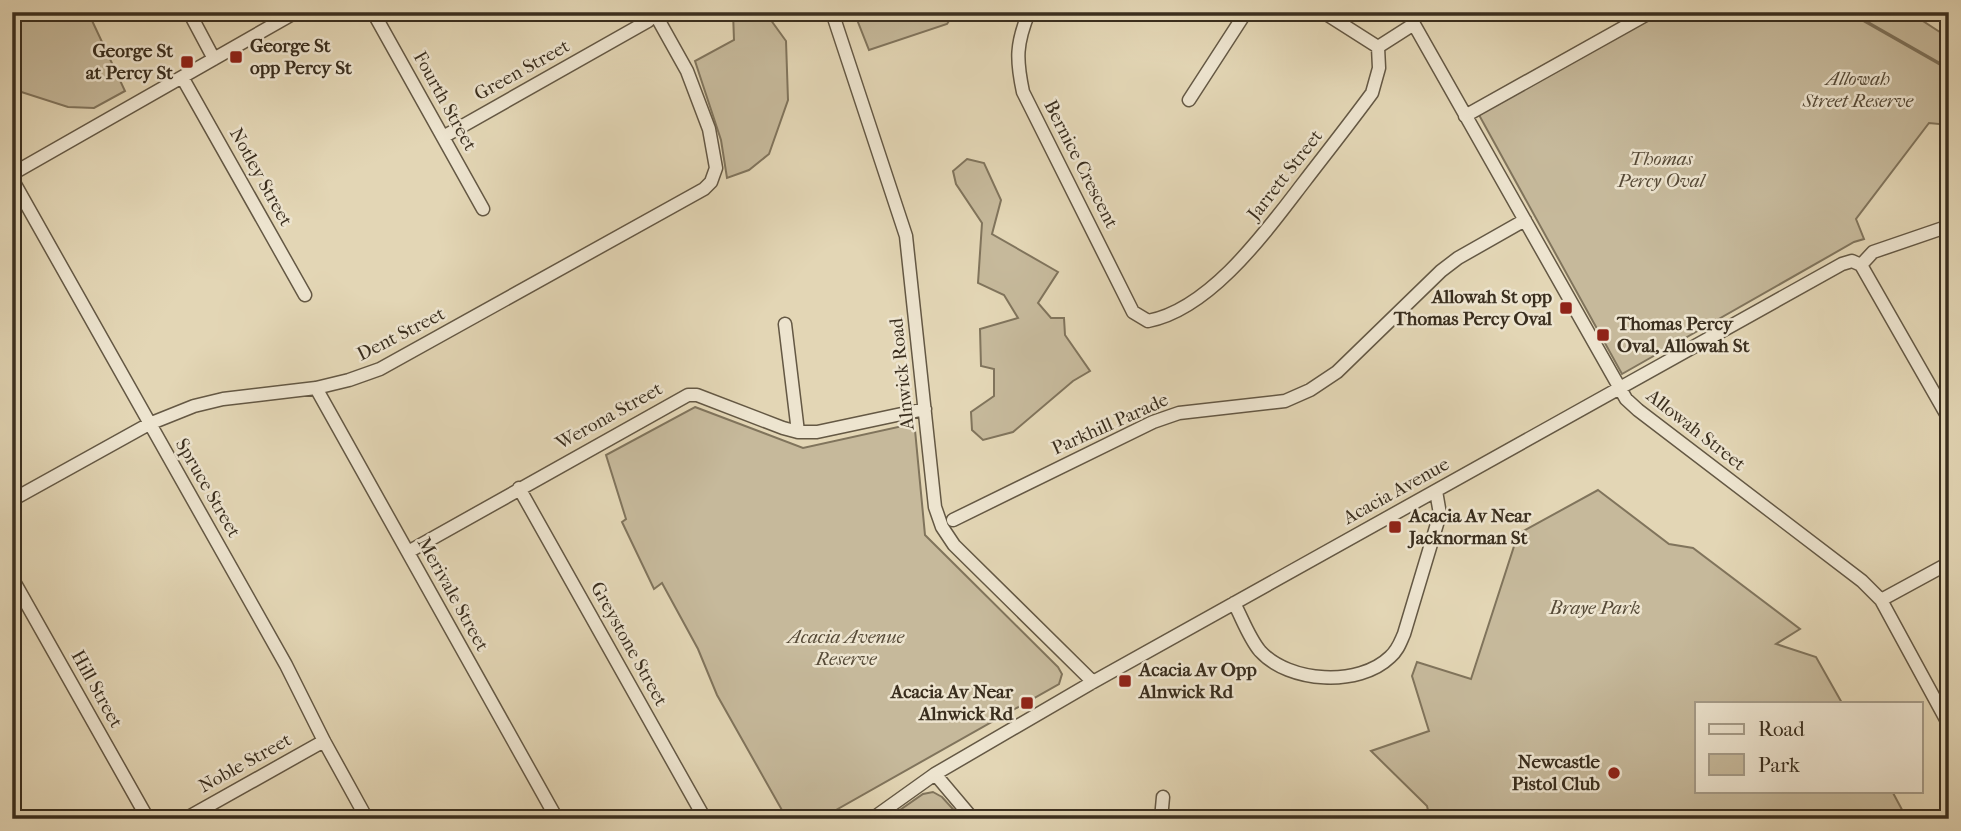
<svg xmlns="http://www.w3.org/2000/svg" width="1961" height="831" viewBox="0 0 1961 831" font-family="'IM FELL French Canon',serif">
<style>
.green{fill:#c6b99b;stroke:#80745c;stroke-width:2}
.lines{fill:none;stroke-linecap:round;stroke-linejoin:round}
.stream{stroke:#7d715a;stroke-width:3.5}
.minor-casing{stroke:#645844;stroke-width:15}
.minor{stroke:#ede4cf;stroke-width:12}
.poi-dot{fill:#8f2418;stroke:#ede4cf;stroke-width:2.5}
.labels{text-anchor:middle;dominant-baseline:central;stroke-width:5;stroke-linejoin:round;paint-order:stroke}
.poi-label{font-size:19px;font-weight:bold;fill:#3a2e1e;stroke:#ede4cf;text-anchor:start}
.street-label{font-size:19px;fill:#3a2e1e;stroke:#ede4cf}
.park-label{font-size:19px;font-style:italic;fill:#564a37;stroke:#ede4cf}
</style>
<rect width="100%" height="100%" fill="#e3d6b5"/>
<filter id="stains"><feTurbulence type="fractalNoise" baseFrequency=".00286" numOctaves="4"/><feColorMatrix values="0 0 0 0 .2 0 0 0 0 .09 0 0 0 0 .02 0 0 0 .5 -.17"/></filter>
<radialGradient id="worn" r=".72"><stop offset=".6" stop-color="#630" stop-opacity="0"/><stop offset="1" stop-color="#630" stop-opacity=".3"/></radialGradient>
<!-- green -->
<path class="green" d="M 12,12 L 88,12 L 125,91 L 94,108 L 68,107 L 12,89 Z
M 733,12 L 765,12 L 786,41 L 788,100 L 769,154 L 749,170 L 727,178 L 721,140 L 695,61 L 734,40 Z
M 854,12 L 955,12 L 947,24 L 869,50 Z
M 1662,12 L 1909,12 L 1949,38 L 1949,125 L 1929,123 L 1856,219 L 1864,239 L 1854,242 L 1622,374 L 1479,115 Z
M 967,159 L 984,163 L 1001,200 L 992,234 L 1058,272 L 1038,303 L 1051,318 L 1064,318 L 1065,335 L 1090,371 L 1073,381 L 1013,432 L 983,440 L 972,430 L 971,412 L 994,396 L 994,369 L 981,366 L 980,329 L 1018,318 L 1004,295 L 978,283 L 982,223 L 956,184 L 953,171 Z
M 695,407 L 803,448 L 907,425 L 915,430 L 925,535 L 1058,667 L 1062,674 L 1059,684 L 820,819 L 787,819 L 717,695 L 698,649 L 662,583 L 654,589 L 622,522 L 626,519 L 606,455 Z
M 1598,490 L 1669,544 L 1693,548 L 1800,629 L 1776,644 L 1816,657 L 1842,703 L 1697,703 L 1697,791 L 1892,791 L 1907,819 L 1430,819 L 1427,806 L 1371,751 L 1429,731 L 1412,676 L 1417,662 L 1471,679 L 1518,534 Z
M 933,792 L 942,797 L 962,819 L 887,819 L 923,794 Z"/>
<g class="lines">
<!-- stream -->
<path class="stream" d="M 1849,12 L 1949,69"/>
<!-- minor casing -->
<g class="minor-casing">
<path id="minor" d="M 189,12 L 214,59
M 373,12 L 483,209
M 832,12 L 906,236 L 935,507 L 942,527 L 954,545 L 1093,682
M 1029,12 C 1016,44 1016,59 1023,92 L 1133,312 L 1148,321 C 1211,309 1267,230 1304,182 C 1327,152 1350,123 1372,93 L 1379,68 L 1378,47 L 1414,24
M 1323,12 L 1378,47
M 1407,12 L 1626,399 L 1638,410 L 1862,581 L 1881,600 L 1949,725
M 182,77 L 305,295
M 1189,100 L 1246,12
M 1465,116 L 1651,12
M 443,137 L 648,21 L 655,14
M 12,174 L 296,12
M 12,179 L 286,665 L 324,741 L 367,819
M 1861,265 L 1949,419
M 1861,265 L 1873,252 L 1949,226
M 785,324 L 798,432
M 316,388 L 557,819
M 519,488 L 705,819
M 12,500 L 149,424 L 194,406 L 223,399 L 316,388 L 349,380 L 380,369 L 704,189 L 711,182 L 716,168 L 709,129 L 687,71 L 654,12
M 953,520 L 1153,422 L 1179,413 L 1285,401 L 1310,390 L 1337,372 L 1441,271 L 1458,258 L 1525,220
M 408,552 L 688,395 L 697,395 L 783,428 L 798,432 L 817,432 L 925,409
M 12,578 L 148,819
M 1881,600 L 1949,563
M 1234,603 C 1242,618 1249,638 1260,651 C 1289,683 1359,687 1390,657 C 1398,650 1400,643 1404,634 L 1440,514 L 1436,491
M 935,774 L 973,819
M 12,806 L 19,819
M 185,819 L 324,741
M 872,819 L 935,774 L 1093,682 L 1842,264 L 1852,261 L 1861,265
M 1161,819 L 1163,797"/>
</g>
<!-- minor -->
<use href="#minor" class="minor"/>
</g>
<!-- markers -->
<g class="poi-dot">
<rect x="229" y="50" width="14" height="14" rx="3.5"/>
<rect x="180" y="55" width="14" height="14" rx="3.5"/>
<rect x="1559" y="301" width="14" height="14" rx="3.5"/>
<rect x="1596" y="328" width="14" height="14" rx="3.5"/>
<rect x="1388" y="520" width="14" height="14" rx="3.5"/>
<rect x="1118" y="674" width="14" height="14" rx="3.5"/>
<rect x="1020" y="696" width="14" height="14" rx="3.5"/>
<circle cx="1614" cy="773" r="7"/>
</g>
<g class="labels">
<!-- poi labels -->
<g class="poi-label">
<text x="250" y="46">George St<tspan x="250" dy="22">opp Percy St</tspan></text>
<text x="173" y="51" text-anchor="end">George St<tspan x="173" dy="22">at Percy St</tspan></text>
<text x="1552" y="297" text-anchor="end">Allowah St opp<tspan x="1552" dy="22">Thomas Percy Oval</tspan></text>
<text x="1617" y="324">Thomas Percy<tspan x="1617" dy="22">Oval, Allowah St</tspan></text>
<text x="1409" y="516">Acacia Av Near<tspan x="1409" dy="22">Jacknorman St</tspan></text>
<text x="1139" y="670">Acacia Av Opp<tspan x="1139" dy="22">Alnwick Rd</tspan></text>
<text x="1013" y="692" text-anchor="end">Acacia Av Near<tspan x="1013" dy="22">Alnwick Rd</tspan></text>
<text x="1600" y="762" text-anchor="end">Newcastle<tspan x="1600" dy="22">Pistol Club</tspan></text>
</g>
<!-- street labels -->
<g class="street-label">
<text transform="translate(522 70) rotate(-29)">Green Street</text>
<text transform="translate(445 101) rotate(61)">Fourth Street</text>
<text transform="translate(1081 164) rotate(63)">Bernice Crescent</text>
<text transform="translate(1285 175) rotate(-52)">Jarrett Street</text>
<text transform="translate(261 177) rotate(61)">Notley Street</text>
<text transform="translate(401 334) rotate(-27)">Dent Street</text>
<text transform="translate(902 374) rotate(-96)">Alnwick Road</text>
<text transform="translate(609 416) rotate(-29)">Werona Street</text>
<text transform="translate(1110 424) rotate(-24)">Parkhill Parade</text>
<text transform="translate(1696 430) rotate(38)">Allowah Street</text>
<text transform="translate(208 488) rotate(60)">Spruce Street</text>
<text transform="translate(1396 491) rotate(-29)">Acacia Avenue</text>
<text transform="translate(453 594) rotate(61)">Merivale Street</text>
<text transform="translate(629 644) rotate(61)">Greystone Street</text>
<text transform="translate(97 689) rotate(61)">Hill Street</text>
<text transform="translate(245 763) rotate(-29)">Noble Street</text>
</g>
<!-- park labels -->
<g class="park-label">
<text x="1858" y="79">Allowah<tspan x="1858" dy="22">Street Reserve</tspan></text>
<text x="1661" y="159">Thomas<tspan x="1661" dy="22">Percy Oval</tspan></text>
<text x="1595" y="608">Braye Park</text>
<text x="846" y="637">Acacia Avenue<tspan x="846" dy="22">Reserve</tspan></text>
</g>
</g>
<!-- margin -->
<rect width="1961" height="831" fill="none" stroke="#e3d6b5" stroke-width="42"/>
<rect x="14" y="14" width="1933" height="803" fill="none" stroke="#3a2e1e" stroke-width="3.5"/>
<rect x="21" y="21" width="1919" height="789" fill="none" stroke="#3a2e1e" stroke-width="2"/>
<!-- legend -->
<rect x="1695" y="702" width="228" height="91" fill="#ede4cf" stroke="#a59b88" stroke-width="2"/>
<rect x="1709" y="724" width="35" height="10" fill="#ede4cf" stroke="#a59b88" stroke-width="2"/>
<text x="1758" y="736" font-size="21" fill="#3a2e1e">Road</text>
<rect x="1709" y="754" width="35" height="21" fill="#c6b99b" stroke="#a59b88" stroke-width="2"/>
<text x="1758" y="772" font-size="21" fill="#3a2e1e">Park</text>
<rect width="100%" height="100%" filter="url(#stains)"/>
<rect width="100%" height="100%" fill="url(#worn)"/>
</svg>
